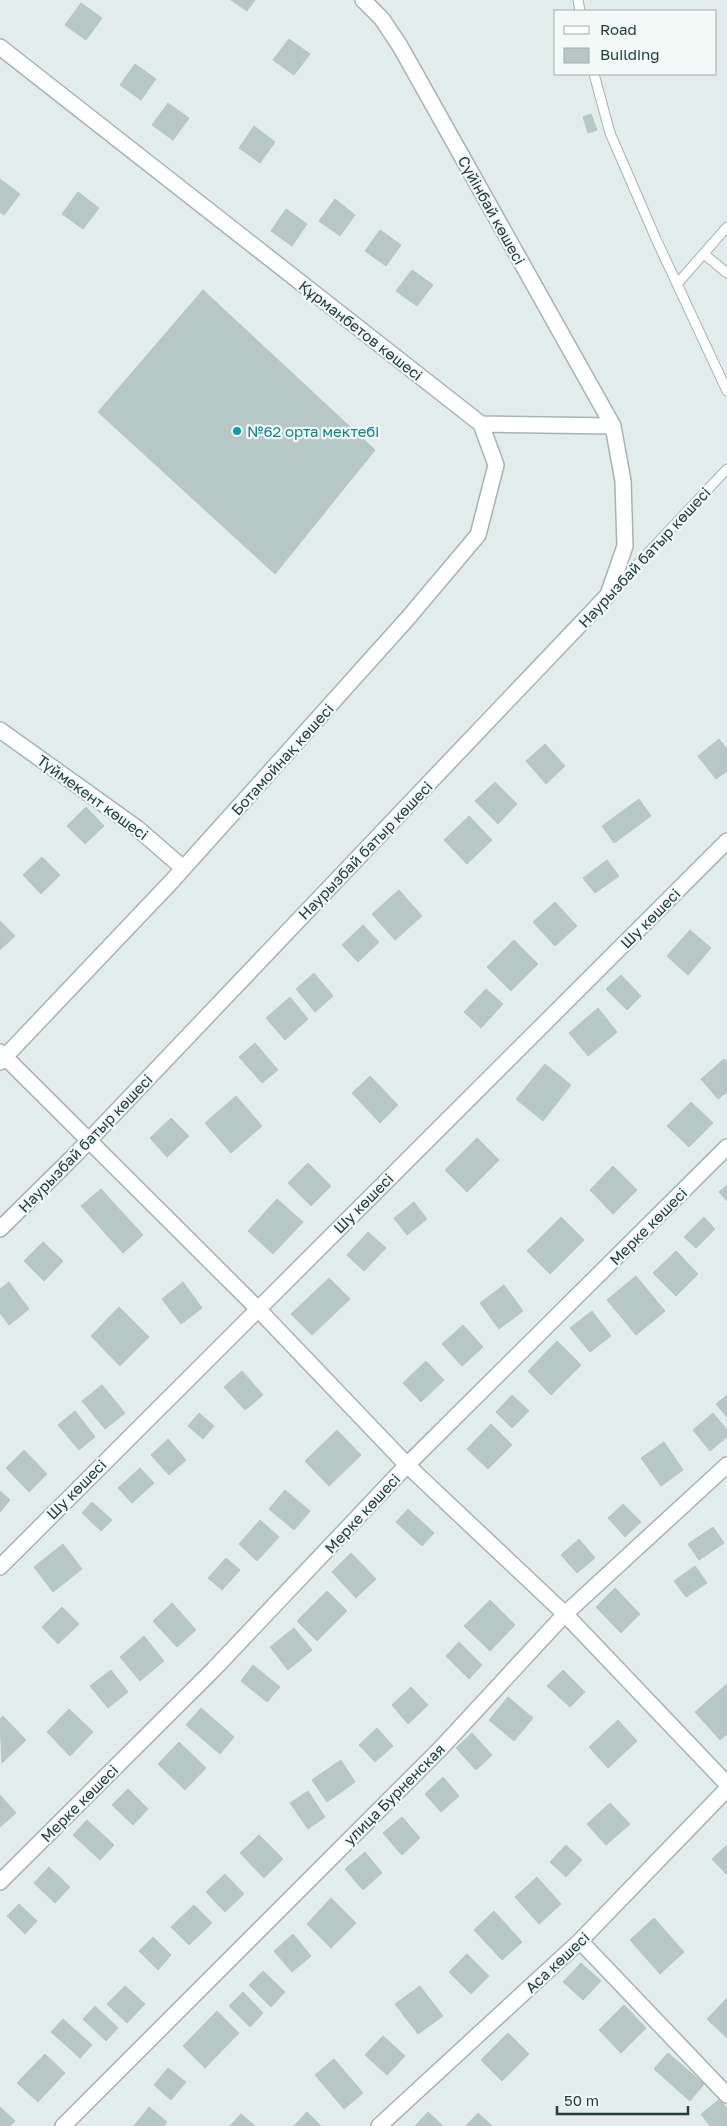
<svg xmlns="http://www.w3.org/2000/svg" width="727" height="2126" viewBox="0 0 727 2126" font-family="'Golos Text',sans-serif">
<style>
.building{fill:#b7c7c4;stroke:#b4c6c3}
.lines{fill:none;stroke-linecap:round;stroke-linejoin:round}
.lane-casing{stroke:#a5b4b3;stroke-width:11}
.street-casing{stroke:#a5b4b3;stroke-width:18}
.lane{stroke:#fff;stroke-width:9}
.street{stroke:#fff;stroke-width:15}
.culture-dot{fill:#0f9aa8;stroke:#f2f9f7;stroke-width:2}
.labels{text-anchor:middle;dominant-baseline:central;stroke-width:4.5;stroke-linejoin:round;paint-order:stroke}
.street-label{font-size:15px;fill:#223d3d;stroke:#f2f9f7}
.culture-label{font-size:15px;fill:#0d838f;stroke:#f2f9f7;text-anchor:start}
</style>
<rect width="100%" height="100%" fill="#e2ecea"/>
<!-- building -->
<path class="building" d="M 231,0 L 255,0 L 247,11 Z
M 81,3 L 102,18 L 86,40 L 65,25 Z
M 289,39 L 310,54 L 294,75 L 273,60 Z
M 135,64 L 156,79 L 141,100 L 120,85 Z
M 168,103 L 189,118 L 173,140 L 152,125 Z
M 591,114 L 597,130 L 588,133 L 583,117 Z
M 254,126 L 275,142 L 260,163 L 239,148 Z
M 0,179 L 20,194 L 4,215 L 0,212 Z
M 78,192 L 99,208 L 83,229 L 62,214 Z
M 335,199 L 355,215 L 340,236 L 319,221 Z
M 286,209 L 307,224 L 292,246 L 271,231 Z
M 380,230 L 401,245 L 386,266 L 365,251 Z
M 412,270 L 433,285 L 417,306 L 396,291 Z
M 203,290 L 375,450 L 275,574 L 98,412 Z
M 719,739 L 727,749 L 727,771 L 716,779 L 698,756 Z
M 545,744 L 565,766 L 546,784 L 526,761 Z
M 495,782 L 517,804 L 498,824 L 475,801 Z
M 639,799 L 651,816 L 614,843 L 602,826 Z
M 86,807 L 104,826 L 85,844 L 67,826 Z
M 469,816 L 492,840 L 467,864 L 444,840 Z
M 42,857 L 60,875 L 41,894 L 23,875 Z
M 607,860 L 619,876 L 595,893 L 583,878 Z
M 399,890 L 422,916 L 395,940 L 372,914 Z
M 555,902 L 577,926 L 555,946 L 533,922 Z
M 0,921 L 15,936 L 0,950 Z
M 363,925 L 379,942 L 358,962 L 342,945 Z
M 690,930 L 711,948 L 688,975 L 667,956 Z
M 514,940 L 538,964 L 511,991 L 487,967 Z
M 314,973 L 333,996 L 315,1012 L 296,989 Z
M 621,975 L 641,996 L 627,1010 L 606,989 Z
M 486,989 L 503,1004 L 481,1028 L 464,1012 Z
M 290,997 L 308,1019 L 285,1040 L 266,1018 Z
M 598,1008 L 617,1032 L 588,1056 L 569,1033 Z
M 255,1043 L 278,1070 L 262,1083 L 239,1057 Z
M 724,1059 L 727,1062 L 727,1092 L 718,1099 L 701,1079 Z
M 545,1064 L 571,1085 L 543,1121 L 516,1099 Z
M 370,1076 L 398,1105 L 380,1123 L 352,1093 Z
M 236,1096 L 262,1126 L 231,1153 L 205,1123 Z
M 691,1102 L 713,1123 L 689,1147 L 667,1126 Z
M 171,1118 L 189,1136 L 167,1157 L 150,1138 Z
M 477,1138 L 499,1160 L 467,1192 L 445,1170 Z
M 308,1163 L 331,1186 L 311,1206 L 288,1183 Z
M 613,1166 L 637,1190 L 613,1214 L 590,1190 Z
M 727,1185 L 727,1201 L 719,1192 Z
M 101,1189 L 143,1235 L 123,1253 L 81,1206 Z
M 277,1199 L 303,1222 L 273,1254 L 248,1231 Z
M 414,1202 L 427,1219 L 407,1235 L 394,1218 Z
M 561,1217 L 584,1240 L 550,1274 L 527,1251 Z
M 704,1217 L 715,1229 L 696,1248 L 684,1237 Z
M 368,1232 L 386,1248 L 364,1271 L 347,1255 Z
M 43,1242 L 63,1261 L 44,1281 L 24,1261 Z
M 676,1251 L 698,1274 L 676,1296 L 653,1273 Z
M 636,1276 L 665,1311 L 636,1335 L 607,1300 Z
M 329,1278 L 350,1299 L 312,1335 L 291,1314 Z
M 9,1282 L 29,1309 L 9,1325 L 0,1313 L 0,1289 Z
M 183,1282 L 202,1308 L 181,1324 L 162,1299 Z
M 504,1285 L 523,1311 L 499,1329 L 480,1303 Z
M 119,1307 L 149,1337 L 120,1366 L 91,1336 Z
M 592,1311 L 611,1336 L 590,1352 L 570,1328 Z
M 463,1325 L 483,1347 L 462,1366 L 442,1344 Z
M 557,1341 L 581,1365 L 551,1395 L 528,1371 Z
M 426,1361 L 444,1380 L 421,1402 L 403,1383 Z
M 242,1371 L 263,1395 L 245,1410 L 224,1387 Z
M 102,1385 L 125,1413 L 105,1429 L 82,1401 Z
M 512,1395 L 529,1411 L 512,1428 L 496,1412 Z
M 727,1395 L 727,1417 L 716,1404 Z
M 75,1411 L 95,1437 L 79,1450 L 58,1425 Z
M 199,1413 L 214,1426 L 203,1439 L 188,1426 Z
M 713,1413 L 727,1430 L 727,1437 L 710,1451 L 693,1430 Z
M 491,1424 L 512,1445 L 488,1469 L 467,1449 Z
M 337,1430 L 361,1455 L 329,1486 L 305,1461 Z
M 168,1439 L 186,1460 L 169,1475 L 151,1455 Z
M 664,1442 L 683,1470 L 661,1486 L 641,1458 Z
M 24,1450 L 47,1474 L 29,1492 L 6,1468 Z
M 140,1468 L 154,1483 L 132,1503 L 118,1488 Z
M 285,1490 L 310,1511 L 294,1530 L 269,1509 Z
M 0,1491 L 10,1500 L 0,1512 Z
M 92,1502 L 112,1520 L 101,1531 L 82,1513 Z
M 623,1504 L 641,1522 L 625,1537 L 608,1518 Z
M 408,1509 L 434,1533 L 422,1546 L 396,1522 Z
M 260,1520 L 279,1537 L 257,1561 L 239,1544 Z
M 713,1527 L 724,1543 L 699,1560 L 688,1544 Z
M 579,1539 L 595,1558 L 577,1573 L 561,1555 Z
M 63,1544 L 82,1569 L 53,1592 L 34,1567 Z
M 351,1553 L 376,1579 L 356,1598 L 332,1572 Z
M 226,1558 L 240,1570 L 222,1590 L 208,1578 Z
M 695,1566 L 707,1583 L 686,1597 L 674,1581 Z
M 615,1588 L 640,1614 L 621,1633 L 596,1607 Z
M 327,1591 L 347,1611 L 317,1641 L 297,1621 Z
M 490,1600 L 515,1625 L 490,1651 L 464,1626 Z
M 172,1603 L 196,1630 L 177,1647 L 153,1621 Z
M 62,1607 L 79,1624 L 58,1644 L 42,1627 Z
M 294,1628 L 312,1650 L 288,1670 L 270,1647 Z
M 144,1636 L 164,1661 L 140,1681 L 120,1657 Z
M 459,1642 L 482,1665 L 469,1679 L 446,1656 Z
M 253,1665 L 280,1687 L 267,1702 L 241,1681 Z
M 111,1670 L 128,1692 L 108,1708 L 90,1686 Z
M 563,1670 L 585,1692 L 570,1707 L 547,1686 Z
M 727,1684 L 727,1734 L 720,1740 L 695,1712 Z
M 411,1687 L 428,1705 L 408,1724 L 392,1705 Z
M 508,1697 L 533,1718 L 514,1741 L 489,1720 Z
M 201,1708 L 234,1737 L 220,1754 L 186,1725 Z
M 69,1709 L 93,1732 L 70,1756 L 47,1732 Z
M 3,1716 L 26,1740 L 2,1763 L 0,1719 Z
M 618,1720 L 637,1741 L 608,1768 L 589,1747 Z
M 377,1728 L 393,1746 L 375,1762 L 359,1745 Z
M 472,1733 L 492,1755 L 476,1770 L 456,1748 Z
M 179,1742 L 206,1768 L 185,1790 L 158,1764 Z
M 341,1760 L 355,1782 L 327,1802 L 312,1780 Z
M 443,1777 L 459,1796 L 441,1812 L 425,1794 Z
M 128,1789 L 148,1809 L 133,1825 L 112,1805 Z
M 308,1791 L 325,1817 L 308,1829 L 290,1803 Z
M 0,1795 L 16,1813 L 0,1827 Z
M 610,1803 L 630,1824 L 606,1845 L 587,1824 Z
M 402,1817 L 420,1838 L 402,1855 L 383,1833 Z
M 87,1820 L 114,1845 L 100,1860 L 73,1835 Z
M 259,1835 L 283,1859 L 264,1878 L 240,1853 Z
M 566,1845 L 582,1860 L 566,1877 L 550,1862 Z
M 727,1845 L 727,1875 L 712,1859 Z
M 365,1852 L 382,1873 L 363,1890 L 345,1869 Z
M 49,1867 L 70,1887 L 55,1903 L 34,1883 Z
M 225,1874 L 244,1894 L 225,1912 L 206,1892 Z
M 537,1877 L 561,1904 L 539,1924 L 515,1897 Z
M 331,1898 L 356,1923 L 331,1948 L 307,1924 Z
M 19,1904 L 37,1921 L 25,1934 L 7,1916 Z
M 194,1905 L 212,1923 L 189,1945 L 171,1927 Z
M 494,1911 L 522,1942 L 502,1960 L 474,1930 Z
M 654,1918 L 684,1952 L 660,1974 L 630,1940 Z
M 293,1934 L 311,1956 L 292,1972 L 274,1951 Z
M 153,1937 L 171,1955 L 158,1970 L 139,1951 Z
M 467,1954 L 489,1976 L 471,1994 L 449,1972 Z
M 581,1963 L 601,1981 L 583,2000 L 563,1982 Z
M 263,1971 L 285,1992 L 271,2007 L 249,1985 Z
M 125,1986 L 145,2004 L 127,2023 L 107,2004 Z
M 420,1986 L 443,2016 L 418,2034 L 395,2004 Z
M 243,1992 L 263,2013 L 250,2027 L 229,2006 Z
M 727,1998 L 727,2038 L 707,2019 Z
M 624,2005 L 646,2028 L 621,2053 L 599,2030 Z
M 95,2006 L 118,2028 L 106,2041 L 83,2019 Z
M 217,2011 L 239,2033 L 205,2068 L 183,2046 Z
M 63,2019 L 92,2045 L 80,2058 L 51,2032 Z
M 508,2033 L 529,2054 L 502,2081 L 481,2060 Z
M 383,2036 L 405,2056 L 387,2075 L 365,2055 Z
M 668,2053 L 704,2084 L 690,2101 L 654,2069 Z
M 45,2054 L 65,2073 L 38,2102 L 17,2083 Z
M 334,2059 L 363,2093 L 344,2109 L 315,2075 Z
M 168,2068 L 186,2082 L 171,2100 L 154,2085 Z
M 720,2099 L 727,2109 L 727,2126 L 710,2126 L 701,2114 Z
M 0,2107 L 15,2121 L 10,2126 L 0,2126 Z
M 149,2107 L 167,2122 L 164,2126 L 134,2126 Z
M 307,2112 L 321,2126 L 294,2126 Z
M 428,2112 L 443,2126 L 415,2126 Z
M 478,2113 L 492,2126 L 466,2126 Z
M 241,2114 L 255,2126 L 230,2126 Z"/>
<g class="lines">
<!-- lane casing -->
<g class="lane-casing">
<path id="lane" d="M 578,0 L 580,11
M 594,74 L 610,133 L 656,239 L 727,391
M 704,254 L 727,273
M 677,284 L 727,227
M 613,590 L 727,469"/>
</g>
<!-- street casing -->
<g class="street-casing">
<path id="street" d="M 363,0 L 382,19 L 400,46 L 613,426
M 0,47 L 481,424 L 613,426 L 623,481 L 625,546 L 608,595 L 75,1155 L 0,1229
M 0,730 L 137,828 L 183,868
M 0,1052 L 257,1308 L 407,1465 L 565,1614 L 727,1784
M 0,1062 L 172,881 L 408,618 L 478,535 L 496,465 L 481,424
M 0,1567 L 727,841
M 0,1882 L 214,1669 L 407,1465 L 727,1147
M 580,1941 L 727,2095
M 63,2126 L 441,1748 L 565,1614 L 727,1465
M 379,2126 L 580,1941 L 727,1789"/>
</g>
<!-- lane -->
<use href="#lane" class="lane"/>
<!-- street -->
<use href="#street" class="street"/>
</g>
<!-- markers -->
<circle class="culture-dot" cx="237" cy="431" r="5"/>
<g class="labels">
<!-- street labels -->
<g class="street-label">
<text transform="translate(492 210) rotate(61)">Сүйінбай көшесі</text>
<text transform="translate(361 330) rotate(38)">Құрманбетов көшесі</text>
<text transform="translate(644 557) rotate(-47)">Наурызбай батыр көшесі</text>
<text transform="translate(282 759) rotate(-48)">Ботамойнақ көшесі</text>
<text transform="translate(93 797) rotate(36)">Түймекент көшесі</text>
<text transform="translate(365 850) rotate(-46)">Наурызбай батыр көшесі</text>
<text transform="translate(650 918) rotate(-45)">Шу көшесі</text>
<text transform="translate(85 1143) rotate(-46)">Наурызбай батыр көшесі</text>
<text transform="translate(363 1203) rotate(-45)">Шу көшесі</text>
<text transform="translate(648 1226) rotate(-45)">Мерке көшесі</text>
<text transform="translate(76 1489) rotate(-45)">Шу көшесі</text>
<text transform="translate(362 1513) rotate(-47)">Мерке көшесі</text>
<text transform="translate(394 1794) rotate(-45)">улица Бурненская</text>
<text transform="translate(79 1803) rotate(-45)">Мерке көшесі</text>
<text transform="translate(557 1962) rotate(-43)">Аса көшесі</text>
</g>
<!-- culture labels -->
<g class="culture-label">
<text x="247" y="431">№62 орта мектебі</text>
</g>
</g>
<!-- legend -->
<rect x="554" y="10" width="162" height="65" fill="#f2f9f7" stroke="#9faead"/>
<rect x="564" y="26" width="25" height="8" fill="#ffffff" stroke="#9faead"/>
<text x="600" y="35" font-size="15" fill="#223d3d">Road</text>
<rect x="564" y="48" width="25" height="15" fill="#b7c7c4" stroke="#9faead"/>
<text x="600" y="60" font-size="15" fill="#223d3d">Building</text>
<!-- scale -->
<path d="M557 2106v8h131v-8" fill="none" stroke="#223d3d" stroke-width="2.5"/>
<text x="564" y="2106" font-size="15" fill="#223d3d" stroke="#f2f9f7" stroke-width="4" paint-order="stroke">50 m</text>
</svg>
